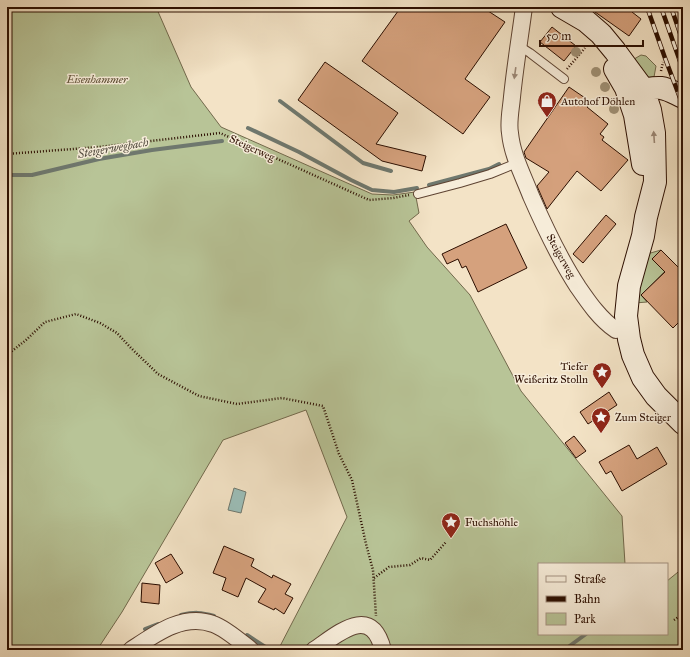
<svg xmlns="http://www.w3.org/2000/svg" width="690" height="657" viewBox="0 0 690 657" font-family="'IM FELL Great Primer',serif">
<style>
.green{fill:#b8c497;stroke:#72694c}
.water{fill:#9bbeb8;stroke:#6f786e}
.lines{fill:none;stroke-linecap:round;stroke-linejoin:round}
.stream{stroke:#6f786e;stroke-width:4}
.building{fill:#d5a17d;stroke:#2c0e00}
.lane-casing{stroke:#5e4332;stroke-width:10}
.street-casing{stroke:#5e4332;stroke-width:18}
.secondary-casing{stroke:#2c0e00;stroke-width:24}
.path{stroke:#2c0e00;stroke-width:2.5;stroke-dasharray:1 2;stroke-linecap:butt}
.lane{stroke:#f7edda;stroke-width:8}
.street{stroke:#f7edda;stroke-width:16}
.secondary{stroke:#f7edda;stroke-width:22}
.rail-casing{stroke:#2c0e00;stroke-width:4.5}
.rail{stroke:#f7edda;stroke-width:3;stroke-dasharray:9;stroke-linecap:butt}
.tree{fill:#a09176}
.oneway{fill:#9c8978}
.labels{text-anchor:middle;dominant-baseline:central;stroke-width:3;stroke-linejoin:round;paint-order:stroke}
.park-label{font-size:11px;font-style:italic;fill:#5d4e35;stroke:#f7edda}
.poi-label{font-size:11px;fill:#2c0e00;stroke:#f7edda;text-anchor:start}
.street-label{font-size:11px;fill:#2c0e00;stroke:#f7edda}
.water-label{font-size:12px;font-style:italic;fill:#534c40;stroke:#f7edda}
</style>
<rect width="100%" height="100%" fill="#f3e3c6"/>
<filter id="stains"><feTurbulence type="fractalNoise" baseFrequency=".005" numOctaves="4"/><feColorMatrix values="0 0 0 0 .2 0 0 0 0 .09 0 0 0 0 .02 0 0 0 .5 -.17"/></filter>
<radialGradient id="worn" r=".72"><stop offset=".6" stop-color="#630" stop-opacity="0"/><stop offset="1" stop-color="#630" stop-opacity=".3"/></radialGradient>
<!-- green -->
<path class="green" d="M 7,7 L 156,7 L 191,87 L 221,127 L 372,194 L 393,195 L 415,192 L 419,213 L 409,221 L 427,247 L 470,295 L 521,391 L 622,516 L 625,564 L 539,564 L 539,634 L 667,634 L 667,581 L 683,568 L 683,650 L 278,650 L 347,517 L 306,410 L 223,440 L 122,612 L 97,650 L 7,650 Z
M 641,55 L 646,56 L 656,66 L 654,77 L 647,77 L 629,62 Z
M 661,250 L 652,259 L 665,271 L 641,295 L 647,302 L 635,303 L 647,254 Z"/>
<!-- water -->
<path class="water" d="M 234,488 L 246,492 L 241,513 L 228,510 Z"/>
<g class="lines">
<!-- stream -->
<path class="stream" d="M 280,101 L 363,163 L 391,171
M 248,128 L 299,152 L 351,180 L 372,190 L 394,192 L 417,188
M 7,175 L 32,175 L 99,159 L 152,150 L 222,141
M 429,185 L 489,169 L 499,164
M 181,615 C 194,612 201,612 214,616
M 145,629 L 158,624
M 247,635 L 270,650
M 564,650 L 586,634"/>
</g>
<!-- building -->
<path class="building" d="M 401,7 L 482,7 L 505,22 L 465,79 L 490,97 L 463,134 L 362,61 Z
M 588,7 L 636,7 L 632,12 L 641,19 L 629,36 Z
M 552,27 L 576,46 L 564,61 L 540,42 Z
M 325,62 L 398,113 L 376,144 L 426,156 L 422,171 L 382,161 L 298,100 Z
M 569,87 L 591,102 L 587,107 L 608,124 L 600,134 L 604,137 L 602,140 L 628,160 L 601,191 L 577,171 L 547,209 L 537,186 L 549,172 L 526,158 L 524,152 Z
M 606,215 L 616,224 L 583,263 L 573,254 Z
M 506,224 L 527,268 L 478,292 L 466,266 L 462,268 L 458,259 L 447,264 L 442,254 Z
M 661,250 L 683,272 L 683,318 L 673,328 L 641,295 L 665,272 L 652,259 Z
M 609,392 L 617,405 L 588,424 L 580,412 Z
M 574,436 L 586,451 L 576,458 L 565,443 Z
M 629,445 L 637,459 L 657,447 L 667,464 L 622,491 L 611,471 L 606,474 L 599,462 Z
M 224,546 L 254,559 L 251,566 L 272,578 L 273,575 L 291,584 L 285,594 L 293,598 L 284,614 L 275,608 L 274,610 L 258,602 L 266,589 L 246,578 L 238,597 L 222,590 L 226,578 L 213,573 Z
M 171,554 L 183,573 L 166,583 L 155,563 Z
M 142,583 L 160,585 L 159,604 L 141,602 Z"/>
<g class="lines">
<!-- lane casing -->
<g class="lane-casing">
<path id="lane" d="M 519,46 L 530,53 L 564,79
M 418,194 L 460,183 L 490,174 L 517,163"/>
</g>
<!-- street casing -->
<g class="street-casing">
<path id="street" d="M 524,7 C 520,37 515,67 512,97 C 511,109 508,122 510,133 C 512,155 523,175 531,196 C 545,228 559,258 578,287 C 589,303 600,319 616,330
M 131,650 C 155,634 183,613 213,624 C 225,628 241,642 251,650
M 314,650 C 338,634 371,603 383,650"/>
</g>
<!-- secondary casing -->
<g class="secondary-casing">
<path id="secondary" d="M 562,7 L 586,21 L 601,34 L 615,51 L 643,89 L 650,110 L 654,133 L 655,182 L 646,217 L 643,236 L 629,286 L 626,316 L 629,339 L 633,355 L 643,378 L 656,396 L 683,423
M 615,69 L 626,88 L 635,115 L 643,164
M 629,94 C 639,91 650,87 661,88 C 669,89 676,94 683,97"/>
</g>
<!-- path -->
<path class="path" d="M 567,69 L 585,48
M 661,71 L 663,62
M 7,154 L 99,147 L 220,133 L 369,200 L 393,198 L 409,195
M 7,355 L 26,340 L 45,322 L 76,314 L 100,323 L 117,333 L 131,348 L 158,374 L 199,396 L 237,404 L 282,398 L 323,406 L 339,454 L 352,480 L 366,544 L 373,570 L 376,616
M 374,578 L 389,567 L 410,565 L 421,558 L 430,560 L 446,542
M 674,620 L 683,614"/>
<!-- lane -->
<use href="#lane" class="lane"/>
<!-- street -->
<use href="#street" class="street"/>
<!-- secondary -->
<use href="#secondary" class="secondary"/>
<!-- rail casing -->
<g class="rail-casing">
<path id="rail" d="M 647,7 L 665,58 L 683,106
M 661,7 L 683,70
M 671,7 L 683,42"/>
</g>
<!-- rail -->
<use href="#rail" class="rail"/>
</g>
<!-- trees -->
<g class="tree">
<circle cx="576" cy="52" r="5"/>
<circle cx="596" cy="72" r="5"/>
<circle cx="605" cy="87" r="5"/>
<circle cx="614" cy="109" r="5"/>
</g>
<!-- one-way arrows -->
<defs><path id="oneway-solid" d="M-6-.8H1V-3.2L6.5 0L1 3.2V.8H-6Z"/></defs>
<g class="oneway">
<use href="#oneway-solid" transform="translate(515 73) rotate(98)"/>
<use href="#oneway-solid" transform="translate(654 137) rotate(-94)"/>
</g>
<!-- icons -->
<defs>
<g id="shop-pin" transform="scale(1)"><path d="M0 17L-7.5 6A9.5 9.5 0 1 1 7.5 6Z" fill="#8f2418" stroke="#f7edda"/><path d="M-5-2.5h2.3a2.7 3.5 0 0 1 5.4 0H5L5.5 6h-11ZM-1.5-2.5h3a1.5 2.3 0 0 0-3 0Z" fill="#fff"/></g>
<g id="sight-pin" transform="scale(1)"><path d="M0 17L-7.5 6A9.5 9.5 0 1 1 7.5 6Z" fill="#8f2418" stroke="#f7edda"/><path d="M0-6L1.8-2.2L6-1.7L2.9 1.2L3.7 5.4L0 3.3L-3.7 5.4L-2.9 1.2L-6-1.7L-1.8-2.2Z" fill="#fff"/></g>
</defs>
<g fill-rule="evenodd">
<use href="#shop-pin" x="547" y="101"/>
<use href="#sight-pin" x="602" y="372"/>
<use href="#sight-pin" x="601" y="417"/>
<use href="#sight-pin" x="451" y="522"/>
</g>
<g class="labels">
<!-- park labels -->
<g class="park-label">
<text x="97" y="79">Eisenhammer</text>
</g>
<!-- poi labels -->
<g class="poi-label">
<text x="561" y="101">Autohof Döhlen</text>
<text x="588" y="366" text-anchor="end">Tiefer<tspan x="588" dy="13">Weißeritz Stolln</tspan></text>
<text x="615" y="417">Zum Steiger</text>
<text x="465" y="522">Fuchshöhle</text>
</g>
<!-- street labels -->
<g class="street-label">
<text transform="translate(252 148) rotate(25)">Steigerweg</text>
<text transform="translate(561 256) rotate(61)">Steigerweg</text>
</g>
<!-- water labels -->
<g class="water-label">
<text transform="translate(113 148) rotate(-10)">Steigerwegbach</text>
</g>
</g>
<!-- margin -->
<rect width="690" height="657" fill="none" stroke="#f3e3c6" stroke-width="24"/>
<rect x="8" y="8" width="674" height="641" fill="none" stroke="#2c0e00" stroke-width="2"/>
<rect x="12" y="12" width="666" height="633" fill="none" stroke="#2c0e00"/>
<!-- legend -->
<rect x="538" y="563" width="130" height="72" fill="#f7edda" stroke="#a69483"/>
<rect x="546" y="576" width="20" height="6" fill="#f7edda" stroke="#a69483"/>
<text x="574" y="583" font-size="12" fill="#2c0e00">Straße</text>
<rect x="546" y="596" width="20" height="6" fill="#2c0e00" stroke="#a69483"/>
<text x="574" y="603" font-size="12" fill="#2c0e00">Bahn</text>
<rect x="546" y="613" width="20" height="12" fill="#b8c497" stroke="#a69483"/>
<text x="574" y="623" font-size="12" fill="#2c0e00">Park</text>
<!-- scale -->
<path d="M540 40v6h103v-6" fill="none" stroke="#2c0e00" stroke-width="2"/>
<text x="546" y="40" font-size="12" fill="#2c0e00" stroke="#f7edda" stroke-width="3" paint-order="stroke">50 m</text>
<rect width="100%" height="100%" filter="url(#stains)"/>
<rect width="100%" height="100%" fill="url(#worn)"/>
</svg>
